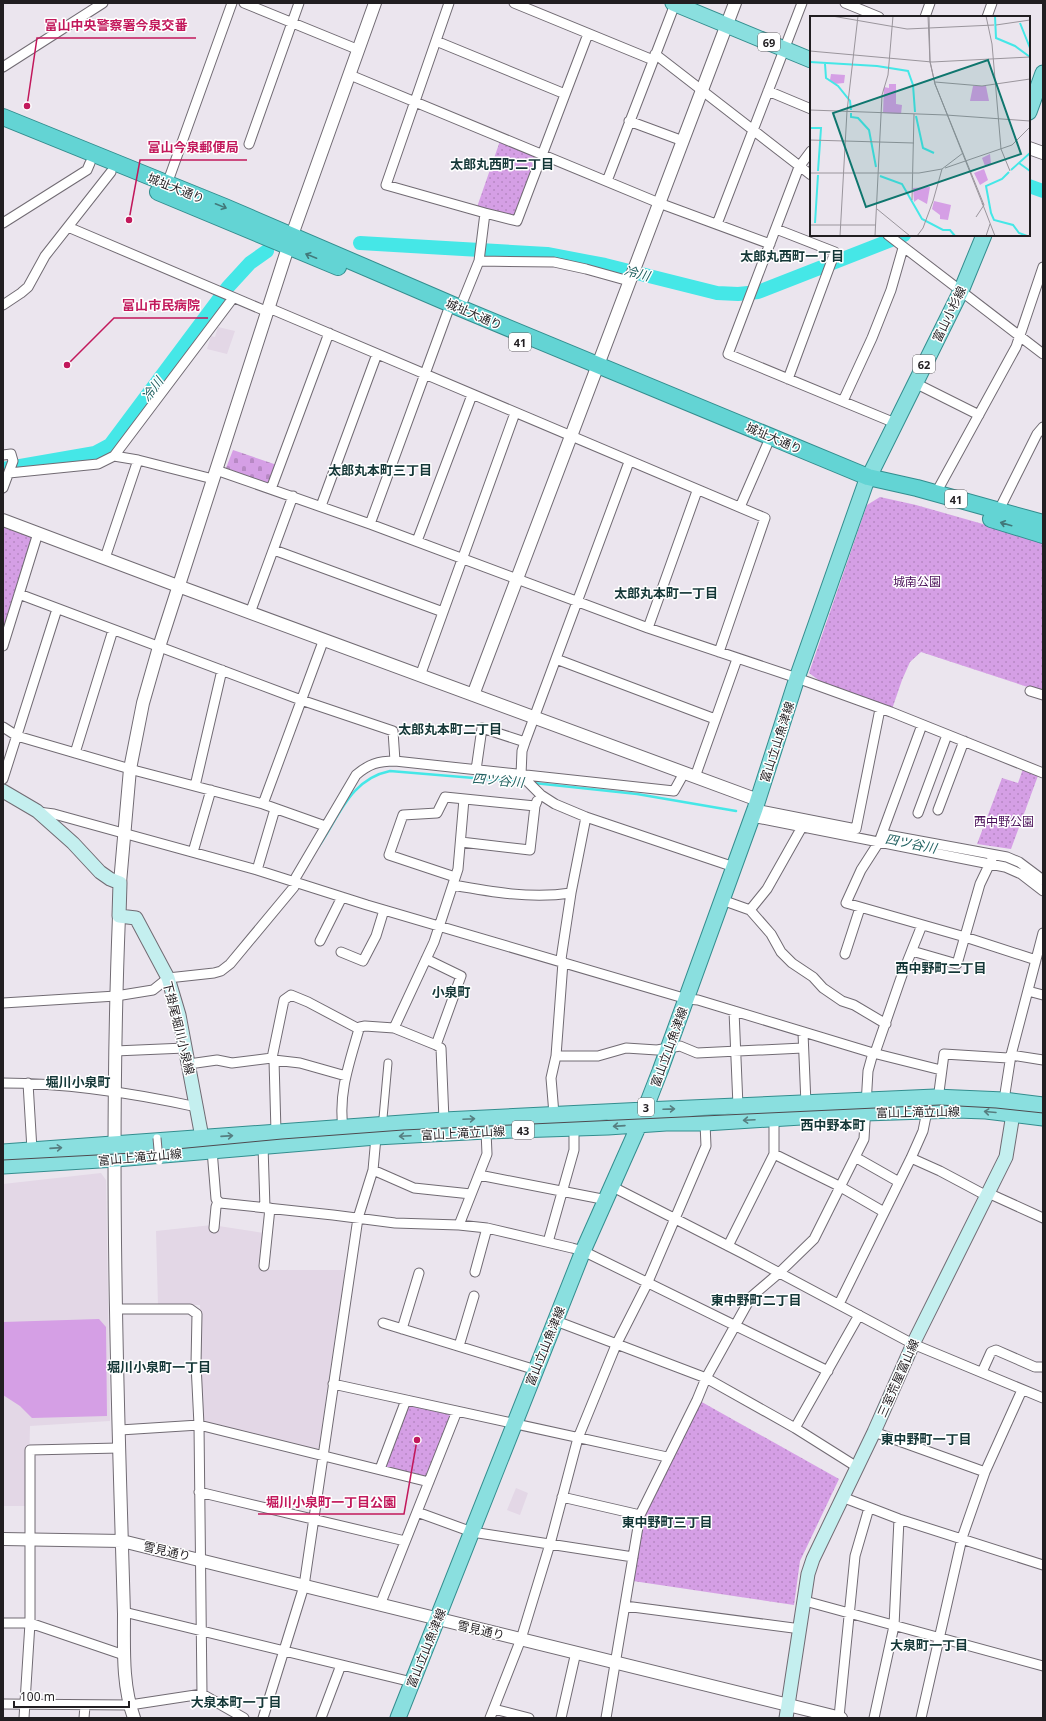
<svg xmlns="http://www.w3.org/2000/svg" width="1046" height="1721" viewBox="0 0 1046 1721" font-family="'Noto Sans','Noto Sans JP',sans-serif">
<style>
.built{fill:#e3d7e6}
.cemetery{fill:url(#cemetery-stones)}
.park{fill:url(#park-dots)}
.pitch{fill:#d59fe5}
.lines{fill:none;stroke-linecap:round;stroke-linejoin:round}
.stream{stroke:#45e7e7;stroke-width:2.5}
.river{stroke:#45e7e7;stroke-width:14}
.pedestrian-casing{stroke:#716b73;stroke-width:9}
.minor-casing{stroke:#716b73;stroke-width:11}
.tertiary-casing{stroke:#716b73;stroke-width:14}
.secondary-casing{stroke:#716b73;stroke-width:15}
.primary-casing{stroke:#338d8e;stroke-width:17}
.trunk-casing{stroke:#338d8e;stroke-width:18}
.pedestrian{stroke:#fff;stroke-width:7}
.minor{stroke:#fff;stroke-width:9}
.tertiary{stroke:#fff;stroke-width:12}
.secondary{stroke:#c4efef;stroke-width:13}
.primary{stroke:#8adfdf;stroke-width:15}
.trunk{stroke:#63d4d4;stroke-width:16}
.tram{stroke:#4e4a4f;stroke-width:1}
.pedestrian-bridge-casing{stroke:#716b73;stroke-width:9;stroke-linecap:butt}
.pedestrian-bridge{stroke:#fff;stroke-width:7}
.oneway{stroke:#42797a}
.oneway2{stroke:#567e80}
.labels{text-anchor:middle;dominant-baseline:central;stroke-width:3;stroke-linejoin:round;paint-order:stroke}
.shield{fill:#fff;stroke:#646264;stroke-width:1}
.shield-label{font-size:11px;font-weight:bold;fill:#211e21}
.street-label{font-size:12px;fill:#211e21;stroke:#fff}
.park-label{font-size:12px;fill:#490f58;stroke:#fff}
.neighbourhood-label{font-size:13px;font-weight:bold;fill:#143737;stroke:#fff}
.water-label{font-size:13px;font-style:italic;fill:#206060;stroke:#fff}
.inset-river{fill:none;stroke:#45e7e7;stroke-width:2}
.inset-road{fill:none;stroke:#9a959c;stroke-width:1}
.view{fill:#0f766e;fill-opacity:0.15;stroke:#0f766e;stroke-width:2}
.inset-edge{fill:none;stroke:#211e21;stroke-width:2}
.leader{fill:none;stroke:#c2185b;stroke-width:1.5}
.callout-dot{fill:#c2185b;stroke:#fff;stroke-width:1.5}
.callout-label{font-size:13px;text-anchor:middle;font-weight:bold;fill:#c2185b;stroke:#fff;stroke-width:3;stroke-linejoin:round;paint-order:stroke}
</style>
<defs>
<pattern id="cemetery-stones" width="16" height="16" patternUnits="userSpaceOnUse"><rect width="16" height="16" fill="#d59fe5"/><path d="M2 7V4a2 2 0 0 1 4 0v3zM10 15v-3a2 2 0 0 1 4 0v3z" fill="#b788c4"/></pattern>
<pattern id="park-dots" width="8" height="8" patternUnits="userSpaceOnUse"><rect width="8" height="8" fill="#d59fe5"/><path d="M2 2h.1M6 6h.1" fill="none" stroke="#b788c4" stroke-width="1.8" stroke-linecap="round"/></pattern>
</defs>
<rect width="100%" height="100%" fill="#ebe5ee"/>
<!-- built -->
<path class="built" d="M 218,327 L 235,331 L 227,354 L 207,349 L 211,336 L 215,337 Z
M 101,1173 L 106,1180 L 110,1421 L 30,1426 L 28,1506 L 3,1506 L 3,1184 Z
M 212,1225 L 264,1233 L 261,1270 L 345,1270 L 319,1447 L 317,1450 L 204,1422 L 202,1420 L 200,1305 L 158,1305 L 156,1231 Z
M 516,1488 L 528,1493 L 520,1515 L 507,1510 Z"/>
<!-- cemetery -->
<path class="cemetery" d="M 233,450 L 277,465 L 270,484 L 226,468 Z"/>
<!-- park -->
<path class="park" d="M 500,141 L 535,155 L 537,159 L 515,214 L 512,217 L 477,207 Z
M 880,497 L 916,505 L 1043,541 L 1043,692 L 921,652 L 910,662 L 902,680 L 891,712 L 836,693 L 809,673 L 867,505 Z
M 3,526 L 32,536 L 3,633 Z
M 1024,766 L 1039,773 L 1011,849 L 977,844 L 1002,778 L 1018,783 Z
M 700,1401 L 839,1479 L 800,1561 L 794,1605 L 633,1581 L 646,1512 Z
M 410,1404 L 449,1413 L 450,1416 L 427,1477 L 386,1467 L 384,1464 L 406,1406 Z"/>
<!-- pitch -->
<path class="pitch" d="M 99,1319 L 106,1327 L 107,1416 L 32,1418 L 20,1406 L 3,1395 L 3,1322 Z"/>
<g class="lines">
<!-- stream -->
<path class="stream" d="M 534,783 L 637,794 L 736,811
M 319,846 C 339,817 350,779 390,771 L 523,782"/>
<!-- river -->
<path class="river" d="M 1029,186 L 1043,191
M 360,243 L 547,254 L 605,265 L 717,293 L 738,294 L 758,292 L 904,235
M 3,469 L 95,453 L 110,445 L 228,287 L 250,263 L 267,251
M 911,844 L 956,852"/>
<!-- pedestrian casing -->
<g class="pedestrian-casing">
<path id="pedestrian" d="M 383,1118 L 388,1063"/>
</g>
<!-- minor casing -->
<g class="minor-casing">
<path id="minor" d="M 244,3 L 359,50
M 449,3 L 386,185 L 485,213 L 479,261 L 460,308
M 514,3 L 653,60
M 845,3 L 879,17
M 925,17 L 930,3
M 987,17 L 992,3
M 436,41 L 565,94
M 655,54 L 811,175
M 3,67 L 103,3
M 350,75 L 659,203 L 770,244
M 768,91 L 811,109
M 629,121 L 683,141
M 249,144 L 299,3
M 811,151 L 799,167 L 728,354 L 895,423
M 607,181 L 675,4
M 167,184 L 232,3
M 485,213 L 517,221 L 588,34
M 3,223 L 87,170 L 90,163
M 717,224 L 802,3
M 68,227 L 268,312
M 776,229 L 835,252 L 788,379
M 888,235 L 1043,354
M 479,261 L 554,262 L 586,269 L 629,281
M 3,305 L 21,293 L 28,287 L 45,256 L 111,172
M 269,308 L 765,518 L 719,652
M 915,383 L 979,415
M 843,401 L 872,338 L 891,290 L 903,248
M 3,455 L 11,454 L 13,461 L 3,488
M 114,456 L 138,460 L 213,479
M 629,462 L 525,742 L 522,751 L 521,775 L 541,795 L 555,804 L 586,817 L 734,867
M 216,470 L 370,524 L 648,628 L 797,678 L 891,712 L 1043,773
M 9,473 L 98,464 L 114,456 L 233,298
M 271,489 L 329,333
M 936,493 L 1016,347 L 1043,267
M 321,506 L 377,354
M 740,507 L 767,445
M 999,510 L 1037,434 L 1043,427
M 370,524 L 448,311
M 417,541 L 472,395
M 274,550 L 443,612
M 105,558 L 138,460
M 19,594 L 301,700 L 393,731 L 395,761
M 250,613 L 293,496
M 648,628 L 697,491
M 3,646 L 38,533
M 556,659 L 715,719
M 420,676 L 515,413
M 1030,691 L 1043,695
M 922,725 L 879,842 L 861,870 L 846,903 L 965,937 L 1036,960
M 3,727 L 17,736 L 137,771 L 263,804 L 325,826
M 75,753 L 113,630
M 476,770 L 482,728 L 525,742
M 695,777 L 737,659
M 3,779 L 57,609
M 195,786 L 222,670
M 263,804 L 324,639
M 755,809 L 856,829 L 880,709
M 938,810 L 964,741
M 38,812 L 54,814 L 257,870 L 367,905 L 687,999 L 698,1000 L 873,1053 L 941,1070
M 918,813 L 947,735
M 586,817 L 571,893 L 561,959 L 563,962 L 556,1056 L 598,1056 L 626,1048 L 657,1050 L 680,1046 L 697,1053 L 803,1048
M 752,817 L 1005,867 L 1021,874 L 1043,891
M 882,834 L 1007,857 L 1019,862 L 1043,880
M 461,842 L 530,850 L 535,806 L 537,801
M 193,852 L 211,790
M 257,870 L 275,809
M 455,877 L 389,855 L 403,815 L 437,813 L 445,797 L 535,806
M 453,885 C 492,892 531,899 571,893
M 722,900 L 750,910 L 771,934 L 781,952 L 792,963 L 813,977 L 823,988 L 842,1001 L 854,1005 L 886,1024
M 750,910 L 767,889 L 802,827
M 320,941 L 342,897
M 912,951 L 957,964 L 980,884 L 992,859
M 341,952 L 363,961 L 376,936 L 384,910
M 845,954 L 860,908
M 426,959 L 461,976 L 436,1045
M 1028,991 L 1043,995
M 3,1003 L 116,996 L 153,990 L 168,978 L 214,973 L 221,971 L 230,964 L 294,887 L 296,877 L 356,775 C 369,764 378,761 395,761 L 674,791 L 684,773
M 734,1011 L 738,1106
M 394,1028 L 434,942 L 458,869 L 464,799
M 803,1033 L 806,1104
M 115,1051 L 185,1048
M 274,1060 L 300,1063 L 346,1076
M 189,1064 L 217,1060 L 232,1063 L 272,1058
M 3,1083 C 68,1083 133,1093 197,1107
M 28,1083 L 32,1150
M 1004,1100 L 1011,1055 L 1043,933
M 554,1114 L 551,1078 L 556,1056
M 343,1127 C 338,1093 350,1061 359,1029 L 360,1027 L 365,1026 L 394,1028 L 436,1045 L 441,1048 L 444,1120
M 276,1132 L 274,1060 L 272,1058 L 284,1000 L 291,995 L 308,1002 L 359,1029
M 263,1146 L 265,1208
M 212,1150 L 216,1199 L 220,1203 L 333,1215 L 395,1223 L 459,1225 L 487,1228 L 572,1248 L 583,1251 L 828,1371
M 774,1154 L 839,1186 L 884,1212
M 855,1157 L 899,1182
M 911,1158 L 940,1171 L 987,1196
M 373,1170 L 414,1188 L 471,1194
M 479,1175 L 607,1200
M 613,1187 L 742,1253 L 913,1344 L 1043,1398
M 988,1193 L 1043,1218
M 459,1225 L 487,1154 L 486,1131
M 214,1228 L 216,1207 L 218,1201
M 548,1242 L 574,1150 L 574,1128
M 728,1246 L 774,1154 L 774,1119
M 264,1266 L 270,1208
M 475,1272 L 487,1228
M 839,1304 L 911,1158 L 923,1131 L 926,1116 L 939,1092 L 944,1054 L 1008,1058 L 1011,1055 L 1043,1060
M 116,1309 L 190,1309 L 197,1314 L 196,1364 L 199,1425 L 202,1694
M 556,1321 L 706,1378 L 795,1428 L 857,1467
M 383,1323 L 536,1370
M 402,1329 L 419,1273
M 459,1346 L 474,1296
M 982,1372 L 991,1352 L 996,1350 L 1035,1367 L 1043,1367
M 333,1384 L 667,1457
M 795,1428 L 859,1315
M 120,1430 L 199,1425 L 429,1482
M 874,1432 L 985,1472
M 380,1469 L 406,1400
M 199,1492 L 405,1541
M 562,1497 L 640,1515
M 842,1497 L 899,1519 L 1043,1565
M 417,1512 L 472,1532 L 633,1557
M 805,1601 L 1043,1666
M 380,1605 L 457,1411
M 625,1606 L 801,1629
M 124,1612 L 412,1682
M 3,1623 L 30,1623 L 124,1655
M 3,1704 L 130,1705 L 202,1694 L 244,1718
M 494,1709 L 529,1718
M 839,1717 L 855,1556 L 869,1508
M 24,1718 L 30,1623 L 30,1450 L 119,1448
M 84,1718 L 85,1706
M 263,1718 L 304,1586 L 358,1218 L 373,1170 L 376,1137
M 321,1718 L 341,1665
M 490,1718 L 521,1639 L 550,1544 L 578,1438 L 616,1345 L 647,1284 L 706,1146 L 705,1123
M 561,1718 L 576,1652
M 606,1718 L 640,1515 L 697,1400 L 706,1378 L 751,1297 L 779,1273 L 814,1239 L 864,1139 L 868,1071 L 873,1053 L 876,1050 L 902,975 L 922,925
M 874,1718 L 894,1626 L 899,1519
M 921,1718 L 962,1538 L 985,1472 L 1022,1390"/>
</g>
<!-- tertiary casing -->
<g class="tertiary-casing">
<path id="tertiary" d="M 1029,148 L 1043,153
M 3,520 L 178,586 L 758,800
M 473,695 L 735,3
M 120,883 L 130,769 L 143,703 L 159,647 L 292,235 L 375,3
M 119,916 C 111,1115 115,1314 121,1513 C 122,1547 123,1581 124,1614 C 124,1649 122,1685 134,1718
M 3,1539 L 122,1541 L 841,1718"/>
</g>
<!-- secondary casing -->
<g class="secondary-casing">
<path id="secondary" d="M 3,791 L 37,811 L 73,843 L 100,872 L 110,879 L 120,883 L 119,916 L 136,918 L 168,978 L 179,1015 L 201,1132 L 209,1146
M 786,1718 L 808,1574 L 813,1559 L 874,1432 L 913,1344 L 1006,1157 L 1013,1114"/>
</g>
<!-- primary casing -->
<g class="primary-casing">
<path id="primary" d="M 673,3 L 811,60
M 1029,112 L 1043,73
M 3,1152 L 444,1120 L 645,1110 L 935,1097 L 1004,1100 L 1043,1105
M 3,1166 L 116,1159 L 376,1137 L 486,1131 L 608,1127 L 666,1123 L 705,1123 L 865,1113 L 956,1110 L 986,1111 L 1043,1118
M 398,1718 L 583,1251 L 639,1125 L 660,1071 L 755,809 L 797,678 L 865,485 L 961,291 L 984,235"/>
</g>
<!-- trunk casing -->
<g class="trunk-casing">
<path id="trunk" d="M 3,117 L 225,207 L 460,308 L 868,477 L 917,488 L 1043,523
M 158,192 L 338,267
M 991,519 L 1043,535"/>
</g>
<!-- pedestrian -->
<use href="#pedestrian" class="pedestrian"/>
<!-- minor -->
<use href="#minor" class="minor"/>
<!-- tertiary -->
<use href="#tertiary" class="tertiary"/>
<!-- secondary -->
<use href="#secondary" class="secondary"/>
<!-- primary -->
<use href="#primary" class="primary"/>
<!-- trunk -->
<use href="#trunk" class="trunk"/>
<!-- tram -->
<path class="tram" d="M 3,1160 L 134,1153 L 282,1139 L 403,1130 L 940,1105 L 996,1108 L 1043,1113"/>
<!-- pedestrian-bridge casing -->
<g class="pedestrian-bridge-casing">
<path id="pedestrian-bridge" d="M 157,1138 L 159,1161"/>
</g>
<!-- pedestrian-bridge -->
<use href="#pedestrian-bridge" class="pedestrian-bridge"/>
</g>
<!-- one-way arrows -->
<defs><path id="oneway-shaft" d="M-6 0H5M1.5-3L5.5 0L1.5 3" fill="none" stroke-width="1.6" stroke-linecap="round" stroke-linejoin="round"/></defs>
<g class="oneway">
<use href="#oneway-shaft" transform="translate(221 206) rotate(22)"/>
<use href="#oneway-shaft" transform="translate(311 256) rotate(-158)"/>
<use href="#oneway-shaft" transform="translate(1006 524) rotate(-164)"/>
</g>
<g class="oneway2">
<use href="#oneway-shaft" transform="translate(669 1109) rotate(-2)"/>
<use href="#oneway-shaft" transform="translate(990 1112) rotate(-175)"/>
<use href="#oneway-shaft" transform="translate(469 1119) rotate(-3)"/>
<use href="#oneway-shaft" transform="translate(749 1120) rotate(177)"/>
<use href="#oneway-shaft" transform="translate(619 1126) rotate(176)"/>
<use href="#oneway-shaft" transform="translate(227 1136) rotate(-4)"/>
<use href="#oneway-shaft" transform="translate(405 1136) rotate(177)"/>
<use href="#oneway-shaft" transform="translate(56 1148) rotate(-4)"/>
</g>
<g class="labels">
<!-- shield labels -->
<g class="shield">
<rect x="758" y="33" width="22" height="18" rx="3"/>
<rect x="509" y="333" width="22" height="18" rx="3"/>
<rect x="913" y="355" width="22" height="18" rx="3"/>
<rect x="945" y="490" width="22" height="18" rx="3"/>
<rect x="638" y="1098" width="16" height="18" rx="3"/>
<rect x="512" y="1121" width="22" height="18" rx="3"/>
</g>
<g class="shield-label">
<text x="769" y="42">69</text>
<text x="520" y="342">41</text>
<text x="924" y="364">62</text>
<text x="956" y="499">41</text>
<text x="646" y="1107">3</text>
<text x="523" y="1130">43</text>
</g>
<!-- street labels -->
<g class="street-label">
<text transform="translate(176 188) rotate(22)">城址大通り</text>
<text transform="translate(474 314) rotate(23)">城址大通り</text>
<text transform="translate(949 314) rotate(-64)">富山小杉線</text>
<text transform="translate(774 438) rotate(23)">城址大通り</text>
<text transform="translate(777 742) rotate(-72)">富山立山魚津線</text>
<text transform="translate(179 1028) rotate(76)">下掛尾堀川小泉線</text>
<text transform="translate(669 1047) rotate(-70)">富山立山魚津線</text>
<text transform="translate(918 1112) rotate(-1)">富山上滝立山線</text>
<text transform="translate(463 1133) rotate(-3)">富山上滝立山線</text>
<text transform="translate(140 1157) rotate(-5)">富山上滝立山線</text>
<text transform="translate(545 1346) rotate(-68)">富山立山魚津線</text>
<text transform="translate(898 1378) rotate(-66)">三室荒屋富山線</text>
<text transform="translate(167 1551) rotate(13)">雪見通り</text>
<text transform="translate(481 1630) rotate(13)">雪見通り</text>
<text transform="translate(426 1648) rotate(-68)">富山立山魚津線</text>
</g>
<!-- park labels -->
<g class="park-label">
<text x="917" y="581">城南公園</text>
<text x="1004" y="821">西中野公園</text>
</g>
<!-- neighbourhood labels -->
<g class="neighbourhood-label">
<text x="502" y="164">太郎丸西町二丁目</text>
<text x="792" y="256">太郎丸西町一丁目</text>
<text x="380" y="470">太郎丸本町三丁目</text>
<text x="666" y="593">太郎丸本町一丁目</text>
<text x="450" y="729">太郎丸本町二丁目</text>
<text x="941" y="968">西中野町二丁目</text>
<text x="451" y="992">小泉町</text>
<text x="78" y="1082">堀川小泉町</text>
<text x="833" y="1125">西中野本町</text>
<text x="756" y="1300">東中野町二丁目</text>
<text x="159" y="1367">堀川小泉町一丁目</text>
<text x="926" y="1439">東中野町一丁目</text>
<text x="667" y="1522">東中野町三丁目</text>
<text x="929" y="1645">大泉町一丁目</text>
<text x="236" y="1702">大泉本町一丁目</text>
</g>
<!-- water labels -->
<g class="water-label">
<text transform="translate(637 273) rotate(14)">冷川</text>
<text transform="translate(152 389) rotate(-53)">冷川</text>
<text transform="translate(498 780) rotate(5)">四ツ谷川</text>
<text transform="translate(911 843) rotate(11)">四ツ谷川</text>
</g>
</g>
<!-- overview -->
<g transform="translate(810 16)">
<rect width="220" height="220" fill="#ebe5ee"/>
<path d="M 79,68 L 86,68 L 86,88 L 92,89 L 91,98 L 73,97 L 74,71 L 79,72 ZM 163,70 L 176,70 L 179,85 L 160,85 ZM 120,171 L 117,188 L 108,183 L 104,186 L 103,172 Z" fill="#d59fe5"/>
<path d="M 21,58 L 35,59 L 34,67 L 24,68 L 20,64 ZM 180,138 L 181,148 L 175,150 L 172,142 ZM 174,153 L 178,164 L 170,169 L 164,157 ZM 124,185 L 141,189 L 138,204 L 130,203 L 130,199 L 122,193 Z" fill="#d59fe5"/>
<path class="inset-river" d="M 185,0 L 186,22 L 205,30 L 220,41M 210,7 L 220,32M 0,46 L 67,50 L 98,55 L 103,69 L 105,96M 15,48 L 16,62 L 28,70 L 40,85 L 41,94M 41,97 L 41,101 L 48,102 L 59,114 L 66,151M 106,100 L 113,132 L 124,137M 0,112 L 11,112 L 8,155M 209,147 L 220,155M 201,154 L 220,137M 199,156 L 192,163 L 176,170 L 181,197 L 184,204 L 203,209 L 209,217 L 217,220M 70,160 L 92,168 L 112,203 L 133,214 L 140,214 L 145,220M 5,207 L 8,159"/>
<path class="inset-road" d="M 22,0 L 97,13 L 184,9M 118,0 L 120,46 L 125,68 L 174,189 L 166,201M 119,0 L 120,45 L 125,68 L 173,189 L 172,187M 176,0 L 182,28 L 191,133 L 200,155M 186,9 L 220,4M 0,35 L 122,46 L 220,41M 125,66 L 172,70 L 220,63M 0,94 L 136,99 L 220,105M 37,95 L 48,0M 0,124 L 104,127M 135,152 L 202,129 L 220,111M 0,157 L 109,157 L 132,153M 102,184 L 104,98M 173,189 L 185,220M 67,193 L 100,220M 0,209 L 66,209M 30,220 L 37,95M 65,220 L 72,79 L 78,59 L 83,0M 107,220 L 113,212 L 123,185 L 132,153 L 153,137M 176,220 L 180,208"/>
<path class="view" d="M 178,44 L 211,138 L 56,191 L 23,97 Z"/>
<rect width="220" height="220" class="inset-edge"/>
</g>
<!-- callouts -->
<path class="leader" d="M27 106L37 38H196M129 220L140 160H247M67 365L114 318H208M417 1440L404 1514H258"/>
<g class="callout-dot">
<circle cx="27" cy="106" r="4"/>
<circle cx="129" cy="220" r="4"/>
<circle cx="67" cy="365" r="4"/>
<circle cx="417" cy="1440" r="4"/>
</g>
<g class="callout-label">
<text x="116" y="30">富山中央警察署今泉交番</text>
<text x="193" y="152">富山今泉郵便局</text>
<text x="161" y="310">富山市民病院</text>
<text x="331" y="1507">堀川小泉町一丁目公園</text>
</g>
<!-- border -->
<rect width="1046" height="1721" fill="none" stroke="#211e21" stroke-width="8"/>
<!-- scale -->
<path d="M14 1701v6h115v-6" fill="none" stroke="#211e21" stroke-width="2"/>
<text x="20" y="1701" font-size="12" fill="#211e21" stroke="#ffffff" stroke-width="3" paint-order="stroke">100 m</text>
</svg>
